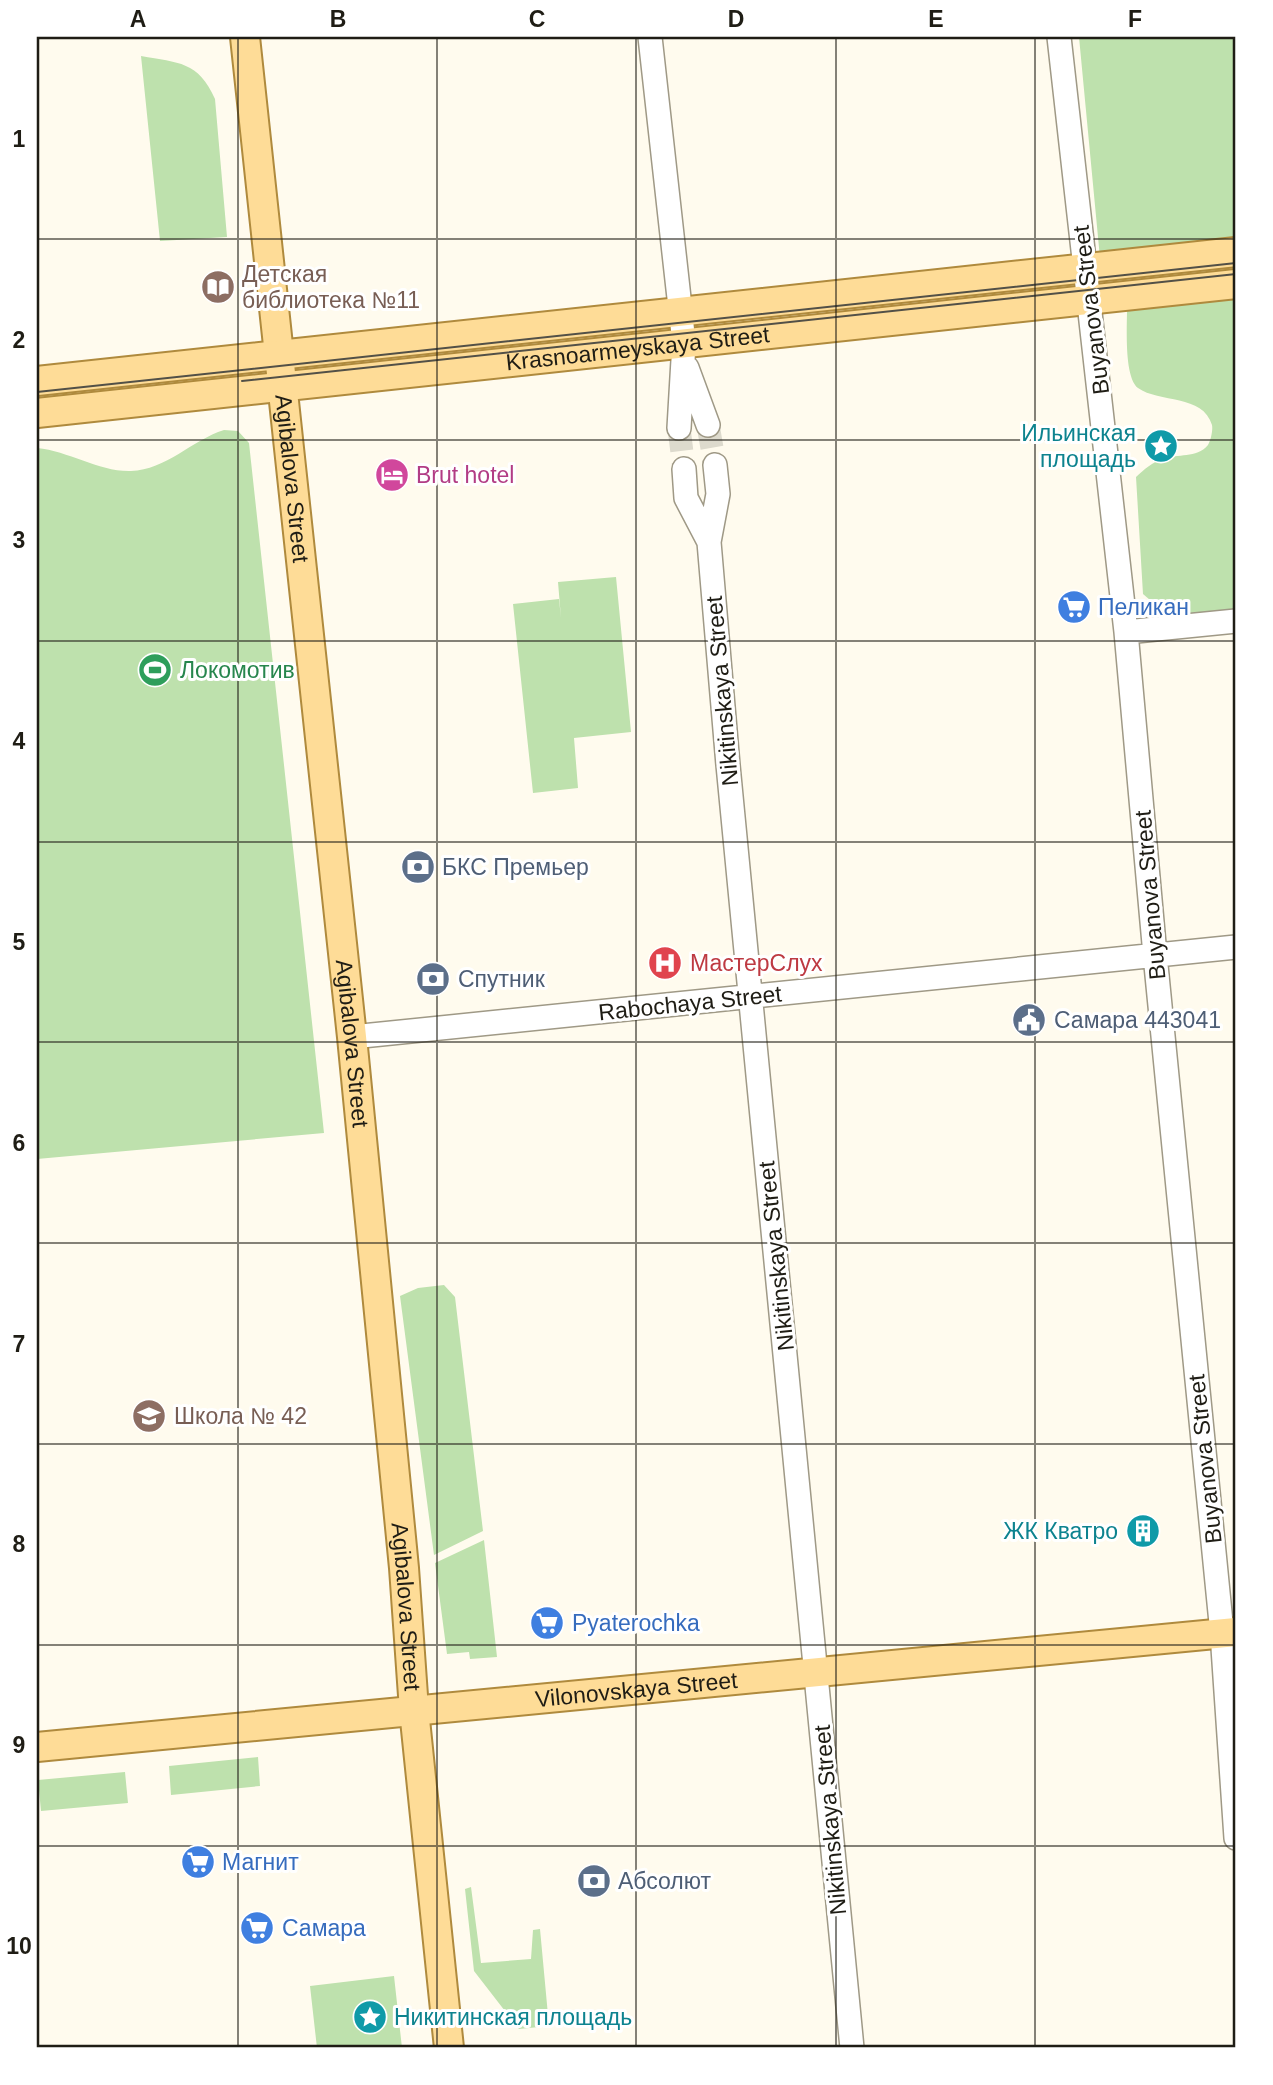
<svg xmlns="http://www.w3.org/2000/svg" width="1273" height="2085" viewBox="0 0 1273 2085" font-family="Helvetica,sans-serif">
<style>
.green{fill:#bee1ad}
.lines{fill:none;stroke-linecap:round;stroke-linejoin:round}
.minor-tunnel{stroke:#dddacd;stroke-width:23;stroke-dasharray:23 11;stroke-linecap:butt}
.minor-casing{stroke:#9f9986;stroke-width:26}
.major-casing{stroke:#af8a3d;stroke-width:32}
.minor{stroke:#fff;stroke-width:23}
.major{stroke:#fedc97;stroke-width:28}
.tram{stroke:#525047;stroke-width:2}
.grid{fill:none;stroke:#1f1d15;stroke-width:2;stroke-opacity:0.55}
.labels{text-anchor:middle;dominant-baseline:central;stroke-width:6;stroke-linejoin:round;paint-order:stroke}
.education-label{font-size:23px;fill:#785e54;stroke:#fff;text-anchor:start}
.street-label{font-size:23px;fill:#1f1d15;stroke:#fff}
.culture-label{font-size:23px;fill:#0d838f;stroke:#fff;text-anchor:end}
.hotel-label{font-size:23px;fill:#b23c85;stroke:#fff;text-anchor:start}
.shop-label{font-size:23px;fill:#366cbe;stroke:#fff;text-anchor:start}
.leisure-label{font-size:23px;fill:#27864d;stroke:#fff;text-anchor:start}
.service-label{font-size:23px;fill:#4e5e75;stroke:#fff;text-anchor:start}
.health-label{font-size:23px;fill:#be3a42;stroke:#fff;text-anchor:start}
.neatline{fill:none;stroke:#1f1d15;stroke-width:2.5}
.grid-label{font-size:23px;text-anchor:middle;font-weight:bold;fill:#1f1d15}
</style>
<rect width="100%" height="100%" fill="#fffbee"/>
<!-- green -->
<path class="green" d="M 1079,37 L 1236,37 L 1236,241 L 1100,258 Z
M 141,56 C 179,63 198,61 215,99 L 227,237 L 160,241 Z
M 1236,298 L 1236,610 L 1171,618 L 1143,594 L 1136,477 C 1145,469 1152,462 1163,459 C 1178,453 1196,459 1208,445 C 1211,440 1213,430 1212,425 C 1203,394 1159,403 1138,388 C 1124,377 1127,328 1127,310 Z
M 224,430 L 238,431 L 249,443 L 324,1133 L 37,1159 L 37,448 C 69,451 99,472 131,471 C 166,470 192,440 224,430 Z
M 616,577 L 631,732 L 574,738 L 578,788 L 533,793 L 513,604 L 559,599 L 561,618 L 558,582 Z
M 444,1285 L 455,1297 L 483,1531 L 434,1555 L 400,1296 L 418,1288 Z
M 484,1540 L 497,1657 L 470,1659 L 469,1652 L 447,1654 L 435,1563 Z
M 258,1757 L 260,1786 L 171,1795 L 169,1766 Z
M 125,1772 L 128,1803 L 41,1811 L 38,1780 Z
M 471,1887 L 481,1963 L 531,1959 L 533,1930 L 540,1929 L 549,2026 L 519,2029 L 474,1971 L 465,1889 Z
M 394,1976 L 402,2048 L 317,2048 L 310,1986 Z"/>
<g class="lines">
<!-- minor-tunnel -->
<path class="minor-tunnel" d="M 708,425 L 715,465
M 679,428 L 684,469"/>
<!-- minor casing -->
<g class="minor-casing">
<path id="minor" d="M 650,37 L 684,343 L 679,428
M 1059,37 L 1126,632 L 1155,955 L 1222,1633 L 1236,1838
M 687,368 L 708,425
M 715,465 L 718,494 L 709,542 L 728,765 L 852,2048
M 684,469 L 686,498 L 709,542
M 1126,632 L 1236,621
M 352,1037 L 1236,947"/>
</g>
<!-- major casing -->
<g class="major-casing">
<g id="major">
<path id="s1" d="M 245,37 L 352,1037 L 404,1568 L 414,1710 L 449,2048"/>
<path d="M 37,381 L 1236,252"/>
<path id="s2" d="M 37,413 L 1236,284"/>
<path id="s3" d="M 37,1747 L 1236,1632"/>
</g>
</g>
<!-- minor -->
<use href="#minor" class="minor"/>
<!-- major -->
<use href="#major" class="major"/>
<!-- tram -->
<path class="tram" d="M 242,381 L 1236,274
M 37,392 L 1236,263"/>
</g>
<!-- grid -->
<path class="grid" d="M 238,37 L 238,2048M 437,37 L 437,2048M 636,37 L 636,2048M 836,37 L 836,2048M 1035,37 L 1035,2048M 37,239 L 1236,239M 37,440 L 1236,440M 37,641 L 1236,641M 37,842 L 1236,842M 37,1042 L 1236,1042M 37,1243 L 1236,1243M 37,1444 L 1236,1444M 37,1645 L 1236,1645M 37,1846 L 1236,1846"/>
<!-- icons -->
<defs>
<g id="library-disc" transform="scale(1.75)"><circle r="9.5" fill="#8d6e63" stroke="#fff"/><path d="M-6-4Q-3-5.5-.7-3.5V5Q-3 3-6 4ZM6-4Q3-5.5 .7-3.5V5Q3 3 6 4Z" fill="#fff"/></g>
<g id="sight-disc" transform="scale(1.75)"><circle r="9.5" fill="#0f9aa8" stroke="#fff"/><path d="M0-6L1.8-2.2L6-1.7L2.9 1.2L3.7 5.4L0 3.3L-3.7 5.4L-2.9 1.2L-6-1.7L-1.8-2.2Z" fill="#fff"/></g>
<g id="hotel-disc" transform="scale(1.75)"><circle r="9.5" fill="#d1479c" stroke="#fff"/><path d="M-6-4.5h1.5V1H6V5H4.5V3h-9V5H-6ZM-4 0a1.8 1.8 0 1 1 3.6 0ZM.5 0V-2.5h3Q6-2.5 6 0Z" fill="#fff"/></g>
<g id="supermarket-disc" transform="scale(1.75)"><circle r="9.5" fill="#3f7fe0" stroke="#fff"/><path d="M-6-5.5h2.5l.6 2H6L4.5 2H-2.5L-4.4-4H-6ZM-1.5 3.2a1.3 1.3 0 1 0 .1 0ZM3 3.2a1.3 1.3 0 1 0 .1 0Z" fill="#fff"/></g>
<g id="stadium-disc" transform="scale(1.75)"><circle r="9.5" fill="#2e9e5b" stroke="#fff"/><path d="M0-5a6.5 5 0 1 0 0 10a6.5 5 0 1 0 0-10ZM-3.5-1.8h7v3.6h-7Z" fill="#fff"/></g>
<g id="bank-disc" transform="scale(1.75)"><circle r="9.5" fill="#5c6f8a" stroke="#fff"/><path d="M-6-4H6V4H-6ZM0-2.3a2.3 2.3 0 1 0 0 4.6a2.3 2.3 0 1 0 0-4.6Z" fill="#fff"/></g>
<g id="hospital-disc" transform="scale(1.75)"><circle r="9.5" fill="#e0444e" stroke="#fff"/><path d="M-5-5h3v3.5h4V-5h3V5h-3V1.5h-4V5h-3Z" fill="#fff"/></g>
<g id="civic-disc" transform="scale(1.75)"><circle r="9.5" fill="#5c6f8a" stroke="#fff"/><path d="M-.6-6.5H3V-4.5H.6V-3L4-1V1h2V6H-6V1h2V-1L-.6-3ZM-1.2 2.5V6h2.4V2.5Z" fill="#fff"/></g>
<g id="school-disc" transform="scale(1.75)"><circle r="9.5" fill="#8d6e63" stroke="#fff"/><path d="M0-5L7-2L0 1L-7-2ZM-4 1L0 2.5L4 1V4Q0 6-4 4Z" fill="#fff"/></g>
<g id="building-disc" transform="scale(1.75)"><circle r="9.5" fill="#0f9aa8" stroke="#fff"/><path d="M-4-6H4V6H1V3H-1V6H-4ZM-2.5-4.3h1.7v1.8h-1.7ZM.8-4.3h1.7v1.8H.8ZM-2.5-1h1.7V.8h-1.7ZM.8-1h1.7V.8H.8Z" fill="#fff"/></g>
</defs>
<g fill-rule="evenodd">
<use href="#library-disc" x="218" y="287"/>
<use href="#sight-disc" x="1161" y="446"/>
<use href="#hotel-disc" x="392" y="475"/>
<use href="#supermarket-disc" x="1074" y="607"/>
<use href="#stadium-disc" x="155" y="670"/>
<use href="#bank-disc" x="418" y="867"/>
<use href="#hospital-disc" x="665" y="963"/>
<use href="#bank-disc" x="433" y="979"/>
<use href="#civic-disc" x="1029" y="1020"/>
<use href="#school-disc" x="149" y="1416"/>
<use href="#building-disc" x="1143" y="1531"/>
<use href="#supermarket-disc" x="547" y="1623"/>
<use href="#supermarket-disc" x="198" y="1862"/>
<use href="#bank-disc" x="594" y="1881"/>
<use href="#supermarket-disc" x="257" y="1928"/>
<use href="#sight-disc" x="370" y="2017"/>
</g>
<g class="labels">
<!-- education labels -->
<g class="education-label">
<text x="242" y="274">Детская<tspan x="242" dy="26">библиотека №11</tspan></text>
<text x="174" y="1416">Школа № 42</text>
</g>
<!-- street labels -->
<g class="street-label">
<text transform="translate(1091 310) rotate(-97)">Buyanova Street</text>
<text stroke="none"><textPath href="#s2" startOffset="604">Krasnoarmeyskaya Street</textPath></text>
<text stroke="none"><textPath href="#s1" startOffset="444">Agibalova Street</textPath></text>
<text transform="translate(722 691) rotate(-95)">Nikitinskaya Street</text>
<text transform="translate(1150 895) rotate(-95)">Buyanova Street</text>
<text transform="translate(690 1003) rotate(-6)">Rabochaya Street</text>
<text stroke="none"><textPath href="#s1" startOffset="1012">Agibalova Street</textPath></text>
<text transform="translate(776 1256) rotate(-96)">Nikitinskaya Street</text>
<text transform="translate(1205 1459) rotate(-96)">Buyanova Street</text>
<text stroke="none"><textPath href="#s1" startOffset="1578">Agibalova Street</textPath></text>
<text stroke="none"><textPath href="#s3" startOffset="602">Vilonovskaya Street</textPath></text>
<text transform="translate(830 1820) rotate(-95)">Nikitinskaya Street</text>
</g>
<!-- culture labels -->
<g class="culture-label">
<text x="1136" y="433">Ильинская<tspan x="1136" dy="26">площадь</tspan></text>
<text x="1118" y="1531">ЖК Кватро</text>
<text x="394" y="2017" text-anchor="start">Никитинская площадь</text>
</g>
<!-- hotel labels -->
<g class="hotel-label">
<text x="416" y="475">Brut hotel</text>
</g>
<!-- shop labels -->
<g class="shop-label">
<text x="1098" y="607">Пеликан</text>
<text x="572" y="1623">Pyaterochka</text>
<text x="222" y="1862">Магнит</text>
<text x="282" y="1928">Самара</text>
</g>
<!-- leisure labels -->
<g class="leisure-label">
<text x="180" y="670">Локомотив</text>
</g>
<!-- service labels -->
<g class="service-label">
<text x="442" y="867">БКС Премьер</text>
<text x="458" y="979">Спутник</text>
<text x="1054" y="1020">Самара 443041</text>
<text x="618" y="1881">Абсолют</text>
</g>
<!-- health labels -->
<g class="health-label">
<text x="690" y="963">МастерСлух</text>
</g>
</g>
<!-- border -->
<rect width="1273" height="2085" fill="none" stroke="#ffffff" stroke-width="77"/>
<rect x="38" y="38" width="1196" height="2008" class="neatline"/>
<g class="grid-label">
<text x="138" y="27">A</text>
<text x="338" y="27">B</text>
<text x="537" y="27">C</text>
<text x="736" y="27">D</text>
<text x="936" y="27">E</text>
<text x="1135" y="27">F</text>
<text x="19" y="147">1</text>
<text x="19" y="348">2</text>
<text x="19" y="548">3</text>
<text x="19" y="749">4</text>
<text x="19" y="950">5</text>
<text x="19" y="1151">6</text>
<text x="19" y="1352">7</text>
<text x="19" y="1552">8</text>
<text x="19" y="1753">9</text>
<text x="19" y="1954">10</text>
</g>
</svg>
